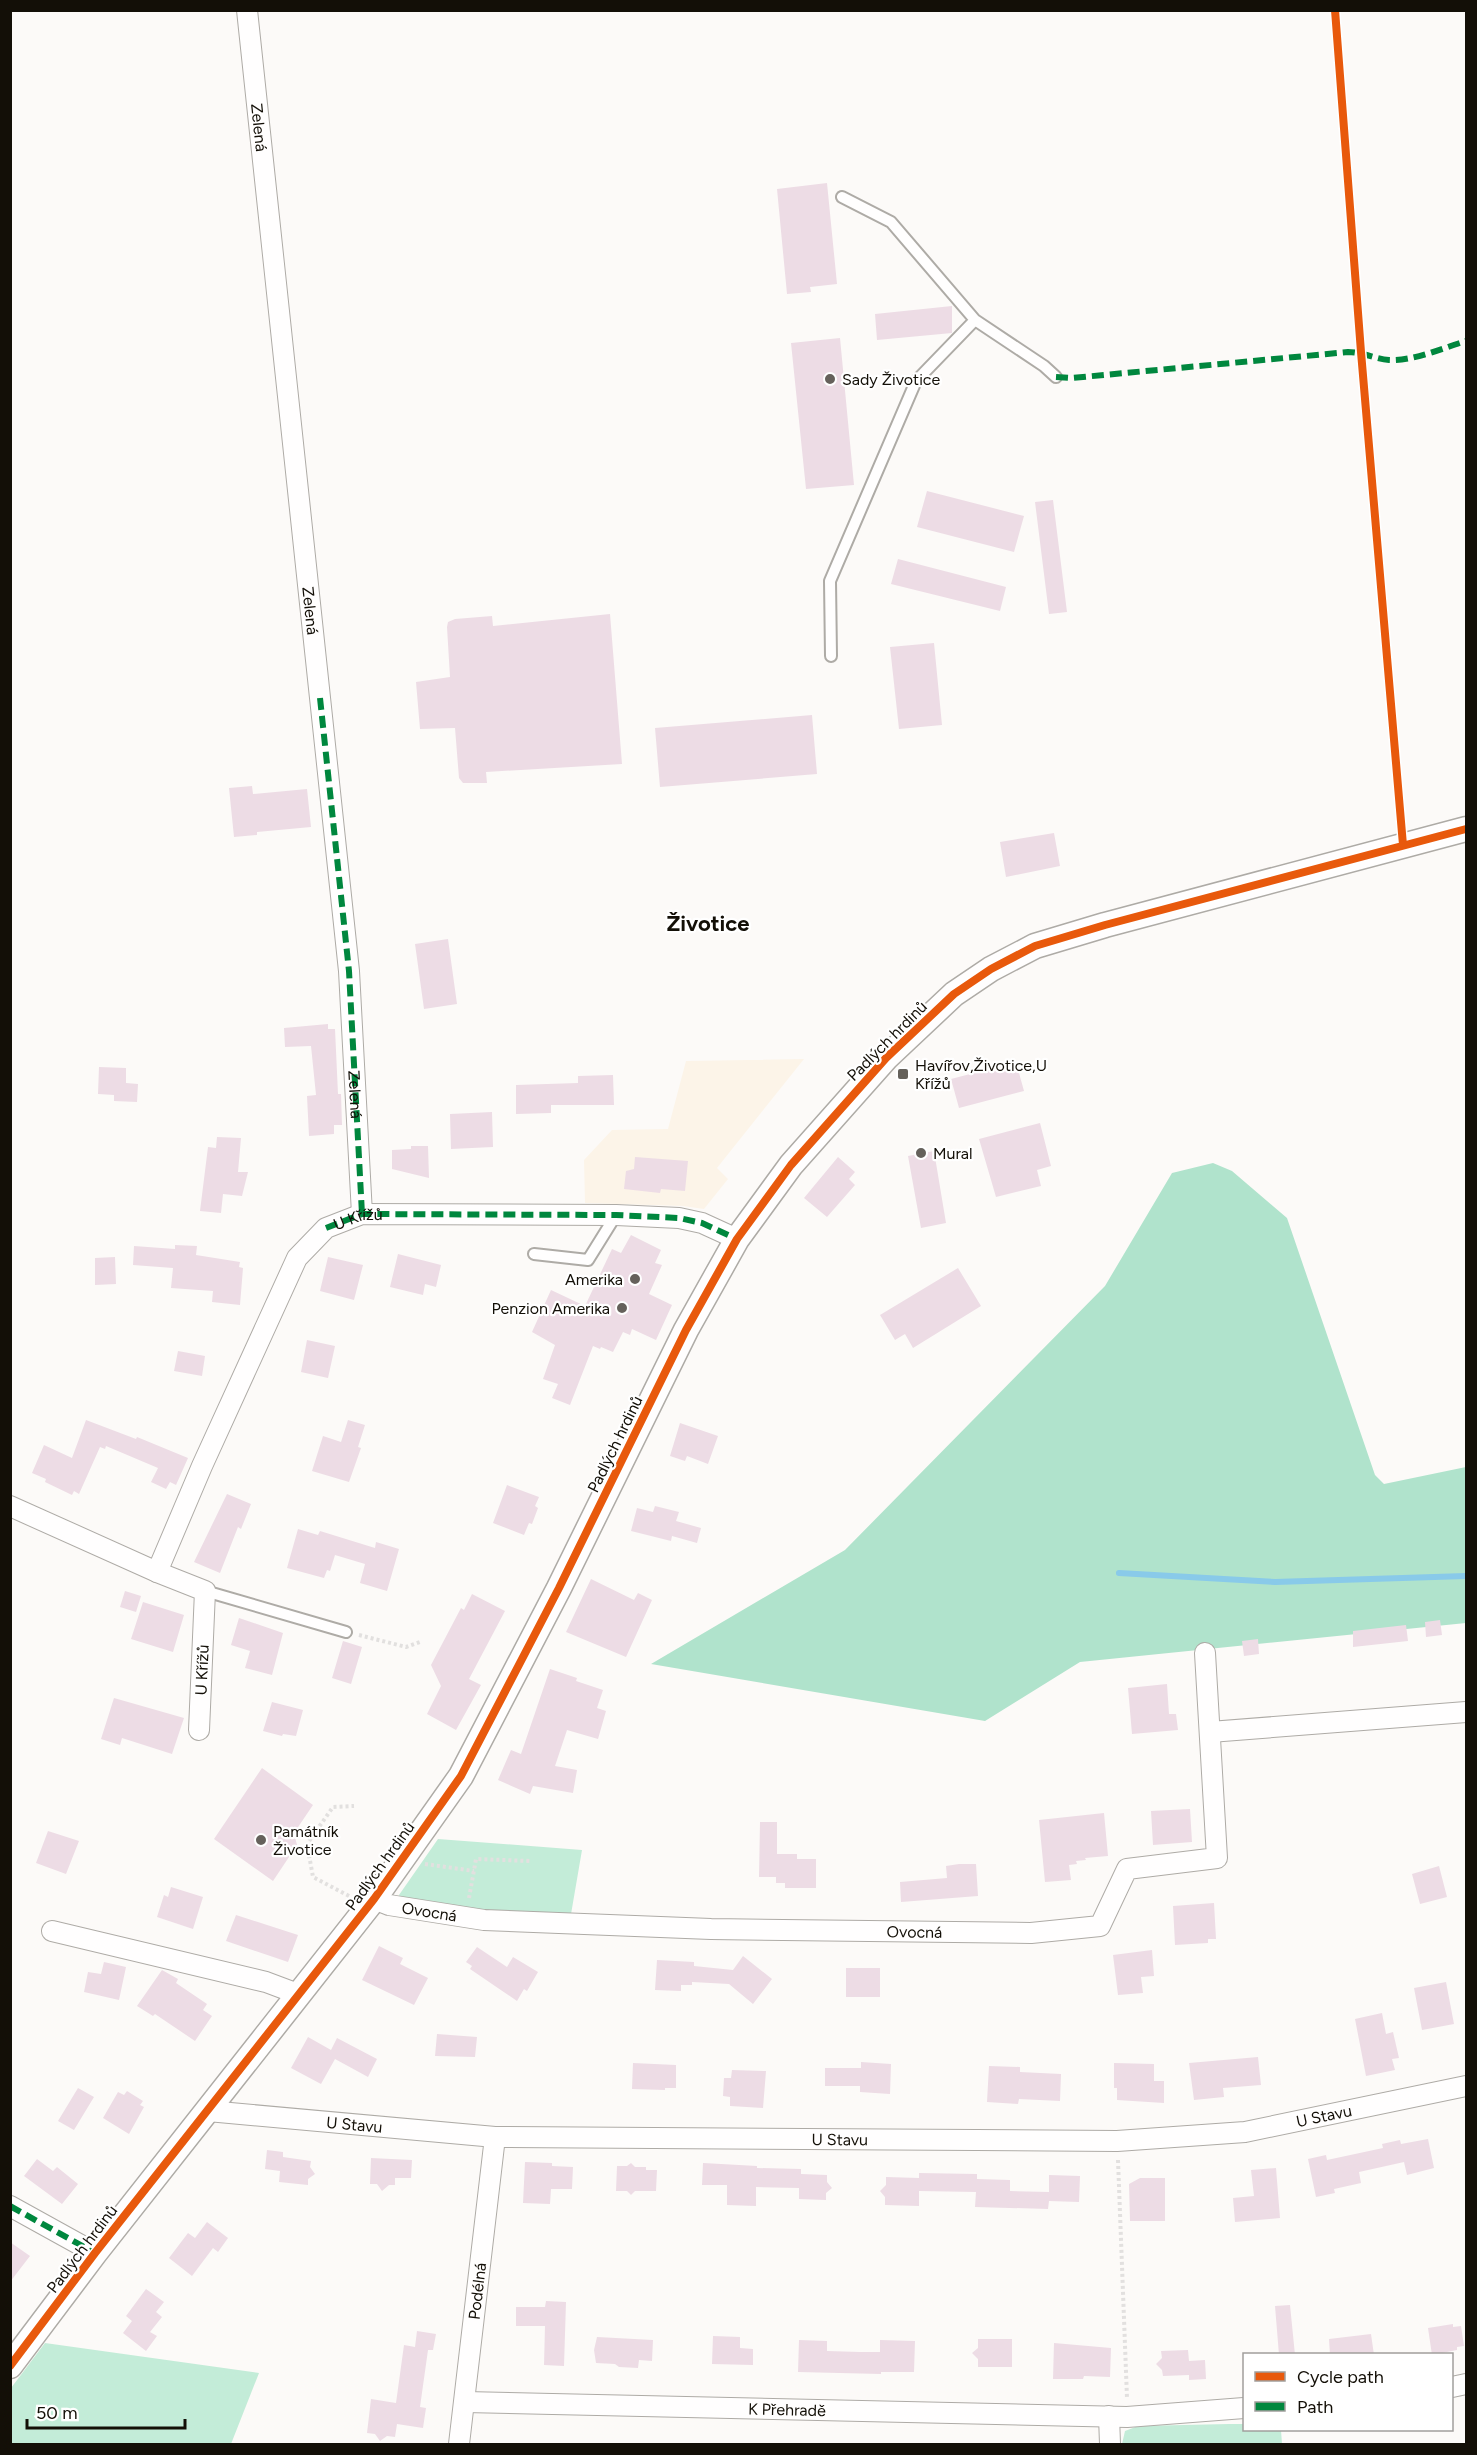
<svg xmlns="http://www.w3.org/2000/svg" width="1477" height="2455" viewBox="0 0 1477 2455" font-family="Figtree,sans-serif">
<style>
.commercial{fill:#fcf4e8}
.green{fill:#c3ecd8}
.forest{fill:#b0e3cc}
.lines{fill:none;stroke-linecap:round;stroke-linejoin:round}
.stream{stroke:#89cae9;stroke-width:6}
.building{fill:#eddce5}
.service-casing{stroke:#aeaba6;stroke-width:14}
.minor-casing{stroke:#aeaba6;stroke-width:22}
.tertiary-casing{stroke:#aeaba6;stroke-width:27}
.path{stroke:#e2e0df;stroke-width:4;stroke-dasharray:3 3;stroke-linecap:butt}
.service{stroke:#fffefe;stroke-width:10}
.minor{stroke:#fffefe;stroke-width:20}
.tertiary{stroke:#fffefe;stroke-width:24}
.quiet{stroke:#00873e;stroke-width:6;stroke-dasharray:12 6;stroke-linecap:butt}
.cycleway-casing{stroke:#fff;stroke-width:11}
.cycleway{stroke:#e8590c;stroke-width:8}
.poi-dot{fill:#65615b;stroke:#fff;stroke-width:2}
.labels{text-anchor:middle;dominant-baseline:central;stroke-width:4.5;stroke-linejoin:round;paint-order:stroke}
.street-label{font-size:16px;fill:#130f07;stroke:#fff}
.poi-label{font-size:16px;fill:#130f07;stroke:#fff;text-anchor:start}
.district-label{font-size:22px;font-weight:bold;fill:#130f07;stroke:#fff}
</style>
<rect width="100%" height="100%" fill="#fcfaf8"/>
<!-- commercial -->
<path class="commercial" d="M 804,1059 L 717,1168 L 728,1179 L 704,1209 L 683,1206 L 585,1203 L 584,1160 L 612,1130 L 668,1129 L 686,1061 Z"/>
<!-- green -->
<path class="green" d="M 438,1839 L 582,1850 L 570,1920 L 402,1902 L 399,1895 Z
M 45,2343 L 259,2373 L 231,2444 L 11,2444 L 11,2388 Z
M 1229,2424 L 1244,2424 L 1244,2430 L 1281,2430 L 1282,2444 L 1122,2444 L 1125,2431 L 1138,2426 Z"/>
<!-- forest -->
<path class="forest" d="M 1213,1163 L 1232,1171 L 1287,1218 L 1375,1475 L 1384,1484 L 1466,1467 L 1466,1623 L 1080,1662 L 985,1721 L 651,1664 L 845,1550 L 1105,1286 L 1172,1173 Z"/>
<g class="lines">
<!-- stream -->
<path class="stream" d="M 1119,1573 L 1275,1582 L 1466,1576"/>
</g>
<!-- building -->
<path class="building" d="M 827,183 L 837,284 L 810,287 L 811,292 L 787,294 L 777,189 Z
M 952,306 L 952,333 L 877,340 L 875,314 Z
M 840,338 L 854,485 L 806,489 L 791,343 Z
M 927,491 L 1024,516 L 1014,552 L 917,527 Z
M 1053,500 L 1067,612 L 1049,614 L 1035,502 Z
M 898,559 L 1006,587 L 1000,611 L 891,584 Z
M 610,614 L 622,764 L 486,772 L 487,783 L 463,783 L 459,778 L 455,728 L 420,729 L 416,682 L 450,677 L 447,627 L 448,622 L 455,619 L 492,616 L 493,626 Z
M 934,643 L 942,725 L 899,729 L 890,647 Z
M 812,715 L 817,774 L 660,787 L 655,728 Z
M 252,786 L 253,794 L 307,789 L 311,827 L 257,832 L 257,835 L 234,837 L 229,788 Z
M 1054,833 L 1060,866 L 1006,877 L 1000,842 Z
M 448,939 L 457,1004 L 424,1009 L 415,944 Z
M 328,1024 L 328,1029 L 335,1029 L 338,1094 L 341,1094 L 342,1125 L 334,1125 L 334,1134 L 309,1136 L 307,1096 L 316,1095 L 311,1046 L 285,1047 L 284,1028 Z
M 1016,1062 L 1024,1091 L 959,1108 L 951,1079 Z
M 99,1067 L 126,1068 L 126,1083 L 138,1084 L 137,1102 L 114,1101 L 114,1095 L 98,1094 Z
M 613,1075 L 614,1105 L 551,1105 L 551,1113 L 516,1114 L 516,1085 L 578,1083 L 578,1076 Z
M 492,1112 L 493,1147 L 451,1149 L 450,1114 Z
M 1040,1123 L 1051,1166 L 1037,1170 L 1041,1186 L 996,1197 L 979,1139 Z
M 217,1137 L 241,1138 L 238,1172 L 248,1172 L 242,1196 L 223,1194 L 221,1213 L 200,1211 L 208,1147 L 216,1148 Z
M 411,1146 L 428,1146 L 429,1178 L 392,1169 L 392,1150 L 411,1149 Z
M 934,1151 L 946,1223 L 921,1228 L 908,1156 Z
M 635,1157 L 688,1161 L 685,1191 L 661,1189 L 660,1193 L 624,1189 L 626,1171 L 634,1169 Z
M 838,1157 L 855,1172 L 849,1179 L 855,1185 L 827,1217 L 804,1198 Z
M 631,1235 L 661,1250 L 655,1263 L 662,1265 L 649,1294 L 672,1305 L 656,1340 L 632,1329 L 630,1335 L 623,1332 L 613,1352 L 601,1347 L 600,1349 L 593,1346 L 570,1405 L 552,1398 L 558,1384 L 543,1379 L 555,1345 L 532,1332 L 551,1290 L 585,1306 L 612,1249 L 621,1253 Z
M 175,1245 L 197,1246 L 196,1255 L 240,1262 L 239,1267 L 243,1268 L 240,1305 L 212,1302 L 213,1291 L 171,1288 L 173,1268 L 133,1265 L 134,1246 L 175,1249 Z
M 398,1254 L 441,1265 L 436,1287 L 425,1284 L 423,1295 L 390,1287 Z
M 115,1257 L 116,1284 L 95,1285 L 95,1258 Z
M 328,1257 L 363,1265 L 354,1300 L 320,1291 Z
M 958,1268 L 981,1306 L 913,1348 L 905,1334 L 895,1340 L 880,1315 Z
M 307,1340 L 335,1346 L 328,1378 L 301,1372 Z
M 178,1351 L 205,1356 L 202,1376 L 174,1371 Z
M 86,1420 L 136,1439 L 137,1437 L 188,1458 L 176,1485 L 170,1482 L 166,1489 L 151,1482 L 158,1468 L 106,1446 L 105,1449 L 100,1447 L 79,1494 L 74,1491 L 72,1495 L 45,1482 L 46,1479 L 32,1473 L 44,1445 L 72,1458 Z
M 348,1420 L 365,1425 L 358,1447 L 361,1448 L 349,1482 L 312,1471 L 323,1436 L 341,1442 Z
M 680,1423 L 718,1436 L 708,1464 L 687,1456 L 685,1461 L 670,1456 Z
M 507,1485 L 539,1497 L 535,1506 L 538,1508 L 532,1524 L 529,1523 L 524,1535 L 493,1523 Z
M 227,1494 L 251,1504 L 241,1529 L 238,1527 L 220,1573 L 194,1562 Z
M 655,1506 L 679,1512 L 676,1521 L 701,1528 L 697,1543 L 672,1536 L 671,1541 L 631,1531 L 637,1508 L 653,1512 Z
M 298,1529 L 318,1535 L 320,1531 L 375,1548 L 376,1542 L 399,1549 L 387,1591 L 360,1583 L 365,1564 L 335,1555 L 330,1571 L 327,1570 L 324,1578 L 287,1568 Z
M 591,1579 L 634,1600 L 638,1593 L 652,1600 L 626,1657 L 566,1632 Z
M 125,1591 L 141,1596 L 136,1612 L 120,1607 Z
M 472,1594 L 505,1611 L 469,1679 L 481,1685 L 456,1730 L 427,1714 L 441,1686 L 431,1665 L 461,1608 L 464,1610 Z
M 143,1602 L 184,1615 L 173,1652 L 131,1639 Z
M 239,1618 L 283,1633 L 272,1675 L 245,1668 L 250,1651 L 231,1645 Z
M 1440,1620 L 1442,1635 L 1426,1637 L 1425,1622 Z
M 1406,1625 L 1408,1641 L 1353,1647 L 1353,1631 Z
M 1258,1639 L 1259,1654 L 1244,1656 L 1242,1641 Z
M 343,1641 L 362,1647 L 351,1684 L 332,1678 Z
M 550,1669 L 577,1678 L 576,1681 L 603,1690 L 597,1708 L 606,1711 L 598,1739 L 567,1730 L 555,1766 L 577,1770 L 573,1793 L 533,1786 L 530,1794 L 498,1780 L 511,1750 L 521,1754 Z
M 1167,1684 L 1169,1714 L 1176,1714 L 1178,1730 L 1132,1734 L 1128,1688 Z
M 114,1698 L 184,1718 L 172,1754 L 122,1738 L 120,1745 L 101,1739 Z
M 272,1702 L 303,1710 L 296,1736 L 283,1734 L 282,1736 L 263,1731 Z
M 262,1768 L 313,1805 L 294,1833 L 297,1845 L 273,1881 L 214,1839 Z
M 1190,1809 L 1192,1842 L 1153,1845 L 1151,1811 Z
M 1104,1813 L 1108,1856 L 1085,1858 L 1086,1860 L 1076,1861 L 1077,1864 L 1069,1865 L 1071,1880 L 1045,1882 L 1039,1820 Z
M 760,1822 L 777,1822 L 777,1854 L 797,1854 L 797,1859 L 816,1859 L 816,1888 L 785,1888 L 785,1883 L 776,1883 L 776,1877 L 759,1877 Z
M 48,1831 L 79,1841 L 66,1874 L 36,1863 Z
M 959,1864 L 976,1864 L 978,1896 L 901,1902 L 900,1882 L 947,1878 L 946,1866 Z
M 1439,1866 L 1447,1897 L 1420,1904 L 1412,1874 Z
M 171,1887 L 203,1897 L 193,1929 L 157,1917 L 164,1895 L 168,1897 Z
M 1214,1903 L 1216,1939 L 1208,1939 L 1208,1943 L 1175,1945 L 1173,1906 Z
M 236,1915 L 298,1935 L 288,1962 L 226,1941 Z
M 379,1946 L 403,1958 L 400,1964 L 428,1978 L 414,2005 L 362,1980 Z
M 477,1947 L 507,1967 L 513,1957 L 538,1972 L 527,1991 L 524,1989 L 517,2001 L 470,1969 L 472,1966 L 466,1962 Z
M 1152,1950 L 1154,1976 L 1141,1977 L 1143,1993 L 1118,1995 L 1113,1955 Z
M 743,1956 L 772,1979 L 753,2004 L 729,1984 L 692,1982 L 692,1985 L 681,1985 L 681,1991 L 655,1990 L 657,1960 L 694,1962 L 694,1966 L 733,1970 Z
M 104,1962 L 126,1967 L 119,2000 L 84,1992 L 88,1972 L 101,1974 Z
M 846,1968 L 880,1968 L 880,1997 L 846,1997 Z
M 162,1970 L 178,1979 L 176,1983 L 207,2004 L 203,2010 L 212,2016 L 195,2041 L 155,2014 L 153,2016 L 137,2006 Z
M 1446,1982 L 1454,2024 L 1422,2030 L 1414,1988 Z
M 1382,2013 L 1386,2034 L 1393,2032 L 1399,2058 L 1392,2059 L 1395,2070 L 1366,2076 L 1355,2019 Z
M 437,2034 L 477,2037 L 475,2057 L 435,2056 Z
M 308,2037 L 331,2050 L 337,2038 L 377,2059 L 368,2077 L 335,2059 L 321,2084 L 291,2068 Z
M 1258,2057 L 1261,2085 L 1223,2088 L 1224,2097 L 1194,2100 L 1189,2063 Z
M 861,2062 L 891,2064 L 890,2094 L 860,2092 L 860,2086 L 825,2086 L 825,2068 L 861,2068 Z
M 633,2063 L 676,2065 L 676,2088 L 665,2088 L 665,2090 L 632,2089 Z
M 1114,2063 L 1154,2064 L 1154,2081 L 1164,2081 L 1164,2103 L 1117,2100 L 1117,2088 L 1114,2088 Z
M 989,2066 L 1020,2067 L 1020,2072 L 1061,2074 L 1060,2101 L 1019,2099 L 1018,2104 L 987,2102 Z
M 732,2070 L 766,2071 L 763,2108 L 730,2106 L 730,2097 L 723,2096 L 724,2078 L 731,2078 Z
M 78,2088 L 94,2097 L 74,2130 L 58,2121 Z
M 127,2091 L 143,2101 L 140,2105 L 144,2107 L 129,2134 L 103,2118 L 118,2092 L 124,2095 Z
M 1428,2139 L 1434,2168 L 1407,2175 L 1404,2162 L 1359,2172 L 1361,2183 L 1334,2189 L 1335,2193 L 1316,2197 L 1308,2159 L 1326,2155 L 1327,2160 L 1383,2148 L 1382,2144 L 1400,2140 L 1401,2144 Z
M 267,2150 L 283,2152 L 283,2157 L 311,2161 L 310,2167 L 315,2174 L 308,2179 L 308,2185 L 279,2182 L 280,2171 L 265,2169 Z
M 371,2158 L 412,2160 L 411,2178 L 395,2178 L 395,2185 L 389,2185 L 382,2191 L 377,2184 L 370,2184 Z
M 37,2159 L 53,2171 L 57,2167 L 78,2184 L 62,2204 L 24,2176 Z
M 525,2162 L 552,2163 L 552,2166 L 573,2167 L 572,2189 L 551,2189 L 550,2204 L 523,2203 Z
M 631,2163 L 635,2167 L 646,2167 L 646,2170 L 657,2170 L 656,2191 L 635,2191 L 631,2195 L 627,2191 L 616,2191 L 617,2166 L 627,2166 Z
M 703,2163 L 757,2166 L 757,2168 L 801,2169 L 801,2174 L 827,2175 L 827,2182 L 832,2188 L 826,2193 L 826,2200 L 799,2199 L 799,2188 L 756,2187 L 756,2206 L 727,2205 L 727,2185 L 702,2185 Z
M 1276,2168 L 1280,2218 L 1235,2222 L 1233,2198 L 1254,2196 L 1251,2170 Z
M 919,2173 L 977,2174 L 977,2179 L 1010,2180 L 1010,2191 L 1049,2192 L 1049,2175 L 1080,2176 L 1079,2202 L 1049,2201 L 1048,2209 L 975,2207 L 976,2192 L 919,2191 L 919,2206 L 885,2205 L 885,2197 L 880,2191 L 886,2185 L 886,2177 L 919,2178 Z
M 1140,2178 L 1165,2178 L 1165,2221 L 1130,2221 L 1129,2184 Z
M 207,2222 L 228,2238 L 218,2252 L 213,2248 L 192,2276 L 169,2258 L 188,2233 L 195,2238 Z
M 10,2242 L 30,2256 L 10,2282 Z
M 146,2289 L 164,2302 L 156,2312 L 162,2317 L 150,2332 L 157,2336 L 146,2351 L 123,2333 L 132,2321 L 126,2316 Z
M 546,2301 L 566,2302 L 564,2366 L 544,2365 L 545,2326 L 516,2326 L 516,2307 L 545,2307 Z
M 1290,2305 L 1295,2355 L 1279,2355 L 1275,2306 Z
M 1453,2324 L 1453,2327 L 1461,2326 L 1464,2346 L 1457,2347 L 1457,2350 L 1432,2355 L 1428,2328 Z
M 417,2331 L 436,2334 L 433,2350 L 428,2350 L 420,2407 L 426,2408 L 423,2428 L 397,2424 L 395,2437 L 387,2436 L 380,2441 L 375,2434 L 367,2433 L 371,2399 L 396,2403 L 404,2345 L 415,2347 Z
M 1371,2334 L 1374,2355 L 1330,2355 L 1329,2339 Z
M 713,2336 L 740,2337 L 740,2348 L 753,2349 L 753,2365 L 712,2364 Z
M 597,2337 L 653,2340 L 652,2361 L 639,2360 L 638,2368 L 619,2367 L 615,2364 L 596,2363 L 594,2350 Z
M 978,2339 L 1012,2339 L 1012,2367 L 978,2367 L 978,2359 L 972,2353 L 978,2348 Z
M 799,2340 L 827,2341 L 827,2351 L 860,2352 L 880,2352 L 880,2340 L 915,2341 L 914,2372 L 881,2372 L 881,2374 L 798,2372 Z
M 1054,2343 L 1111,2348 L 1110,2377 L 1084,2376 L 1083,2379 L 1053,2379 Z
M 1188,2350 L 1189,2361 L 1205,2360 L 1206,2379 L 1189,2380 L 1189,2375 L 1163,2376 L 1162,2370 L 1156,2364 L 1162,2358 L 1161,2351 Z"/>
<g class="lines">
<!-- service casing -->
<g class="service-casing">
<path id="service" d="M 842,197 L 891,222 L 975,320 L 1044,366 L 1056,377
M 831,656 L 830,581 L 916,381 L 975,320
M 534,1254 L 588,1260 L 616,1215
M 205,1591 L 346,1632"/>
</g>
<!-- minor casing -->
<g class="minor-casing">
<g id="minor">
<path id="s1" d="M 247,10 L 349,971 L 362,1214"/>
<path d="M 10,1506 L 157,1572 L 205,1591 L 199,1730"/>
<path d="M 157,1572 L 202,1466 L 297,1258 L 326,1228 L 362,1214 L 616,1215 L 679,1218 L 702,1223 L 737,1239"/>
<path d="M 1210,1732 L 1466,1712"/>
<path id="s2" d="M 374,1899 L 389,1905 L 484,1920 L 711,1929 L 1031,1933 L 1100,1926 L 1127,1869 L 1217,1858 L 1205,1653"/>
<path d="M 52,1931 L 266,1982 L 298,1994"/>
<path id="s3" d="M 208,2111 L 495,2137 L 1117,2141 L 1245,2132 L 1466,2086"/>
<path d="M 10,2206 L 95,2253"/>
<path d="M 1452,2387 L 1466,2384"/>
<path id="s4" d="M 465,2402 L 1127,2417 L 1244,2408"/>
<path d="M 1109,2416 L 1110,2444"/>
<path id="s5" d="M 459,2444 L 495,2137"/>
</g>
</g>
<!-- tertiary casing -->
<g class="tertiary-casing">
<path id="tertiary" d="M 10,2366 L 95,2253 L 374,1899 L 461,1776 L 559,1588 L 686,1330 L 737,1239 L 791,1165 L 886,1058 L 954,994 L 991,969 L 1035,946 L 1105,925 L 1466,829"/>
</g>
<!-- path -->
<path class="path" d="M 1335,10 L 1361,352 L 1402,826
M 359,1635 L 406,1647 L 420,1642
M 425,1864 L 474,1871
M 349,1896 L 313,1877 L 307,1844 L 333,1807 L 354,1806
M 469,1898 L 476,1859 L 530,1861
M 1118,2160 L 1127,2398"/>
<!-- service -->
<use href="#service" class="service"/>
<!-- minor -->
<use href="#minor" class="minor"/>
<!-- tertiary -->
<use href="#tertiary" class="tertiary"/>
<!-- quiet -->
<g class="quiet">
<path d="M 1056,377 L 1072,378 L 1348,352 C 1363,352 1375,359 1389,360 C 1414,361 1443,348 1466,341"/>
<path d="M 320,698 L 349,971 L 362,1214"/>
<path id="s6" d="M 326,1228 L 362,1214 L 616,1215 L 679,1218 L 702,1223 L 737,1239"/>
<path d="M 10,2206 L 95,2253"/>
</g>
<!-- cycleway casing -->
<g class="cycleway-casing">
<path id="cycleway" d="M 1335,10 L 1361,352 L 1403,845
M 10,2366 L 95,2253 L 374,1899 L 461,1776 L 559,1588 L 686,1330 L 737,1239 L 791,1165 L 886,1058 L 954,994 L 991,969 L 1035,946 L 1105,925 L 1466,829"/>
</g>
<!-- cycleway -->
<use href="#cycleway" class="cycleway"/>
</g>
<!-- markers -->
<g class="poi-dot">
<circle cx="830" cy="379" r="6"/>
<rect x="897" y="1068" width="12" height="12" rx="3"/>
<circle cx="921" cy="1153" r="6"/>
<circle cx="635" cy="1279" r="6"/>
<circle cx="622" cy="1308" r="6"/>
<circle cx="261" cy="1840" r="6"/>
</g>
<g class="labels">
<!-- street labels -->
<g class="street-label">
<text stroke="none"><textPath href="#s1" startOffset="118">Zelená</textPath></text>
<text stroke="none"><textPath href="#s1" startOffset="604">Zelená</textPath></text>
<text transform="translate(887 1041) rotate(-45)">Padlých hrdinů</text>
<text stroke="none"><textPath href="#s1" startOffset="1090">Zelená</textPath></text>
<text stroke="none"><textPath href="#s6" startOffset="34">U Křížů</textPath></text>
<text transform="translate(615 1444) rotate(-64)">Padlých hrdinů</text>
<text transform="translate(202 1670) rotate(-87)">U Křížů</text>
<text transform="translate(380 1866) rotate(-54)">Padlých hrdinů</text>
<text stroke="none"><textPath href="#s2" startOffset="57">Ovocná</textPath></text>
<text stroke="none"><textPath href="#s2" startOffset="543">Ovocná</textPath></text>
<text stroke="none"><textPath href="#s3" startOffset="1119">U Stavu</textPath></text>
<text stroke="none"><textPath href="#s3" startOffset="147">U Stavu</textPath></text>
<text stroke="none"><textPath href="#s3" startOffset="633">U Stavu</textPath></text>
<text transform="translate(82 2249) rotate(-53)">Padlých hrdinů</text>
<text stroke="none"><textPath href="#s5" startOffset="154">Podélná</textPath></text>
<text stroke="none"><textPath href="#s4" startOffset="322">K Přehradě</textPath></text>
</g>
<!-- poi labels -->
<g class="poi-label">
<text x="842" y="379">Sady Životice</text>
<text x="915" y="1065">Havířov,Životice,U<tspan x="915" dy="18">Křížů</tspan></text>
<text x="933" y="1153">Mural</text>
<text x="623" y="1279" text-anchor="end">Amerika</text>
<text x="610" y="1308" text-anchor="end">Penzion Amerika</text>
<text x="273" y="1831">Památník<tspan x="273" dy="18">Životice</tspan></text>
</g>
<!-- district labels -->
<g class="district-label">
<text x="708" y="923">Životice</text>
</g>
</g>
<!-- border -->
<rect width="1477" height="2455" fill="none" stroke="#130f07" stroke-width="24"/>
<!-- legend -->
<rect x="1243" y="2353" width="210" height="78" fill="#ffffff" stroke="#a19f9c" stroke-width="1.5"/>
<rect x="1255" y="2372" width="30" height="9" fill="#e8590c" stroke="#a19f9c" stroke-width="1.5"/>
<text x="1297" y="2383" font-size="18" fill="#130f07">Cycle path</text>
<rect x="1255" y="2402" width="30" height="9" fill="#00873e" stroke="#a19f9c" stroke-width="1.5"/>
<text x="1297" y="2413" font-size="18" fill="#130f07">Path</text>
<!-- scale -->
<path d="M27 2419v9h158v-9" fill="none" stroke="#130f07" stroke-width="3"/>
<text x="36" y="2419" font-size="18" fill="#130f07" stroke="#ffffff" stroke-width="4.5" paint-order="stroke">50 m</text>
</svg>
